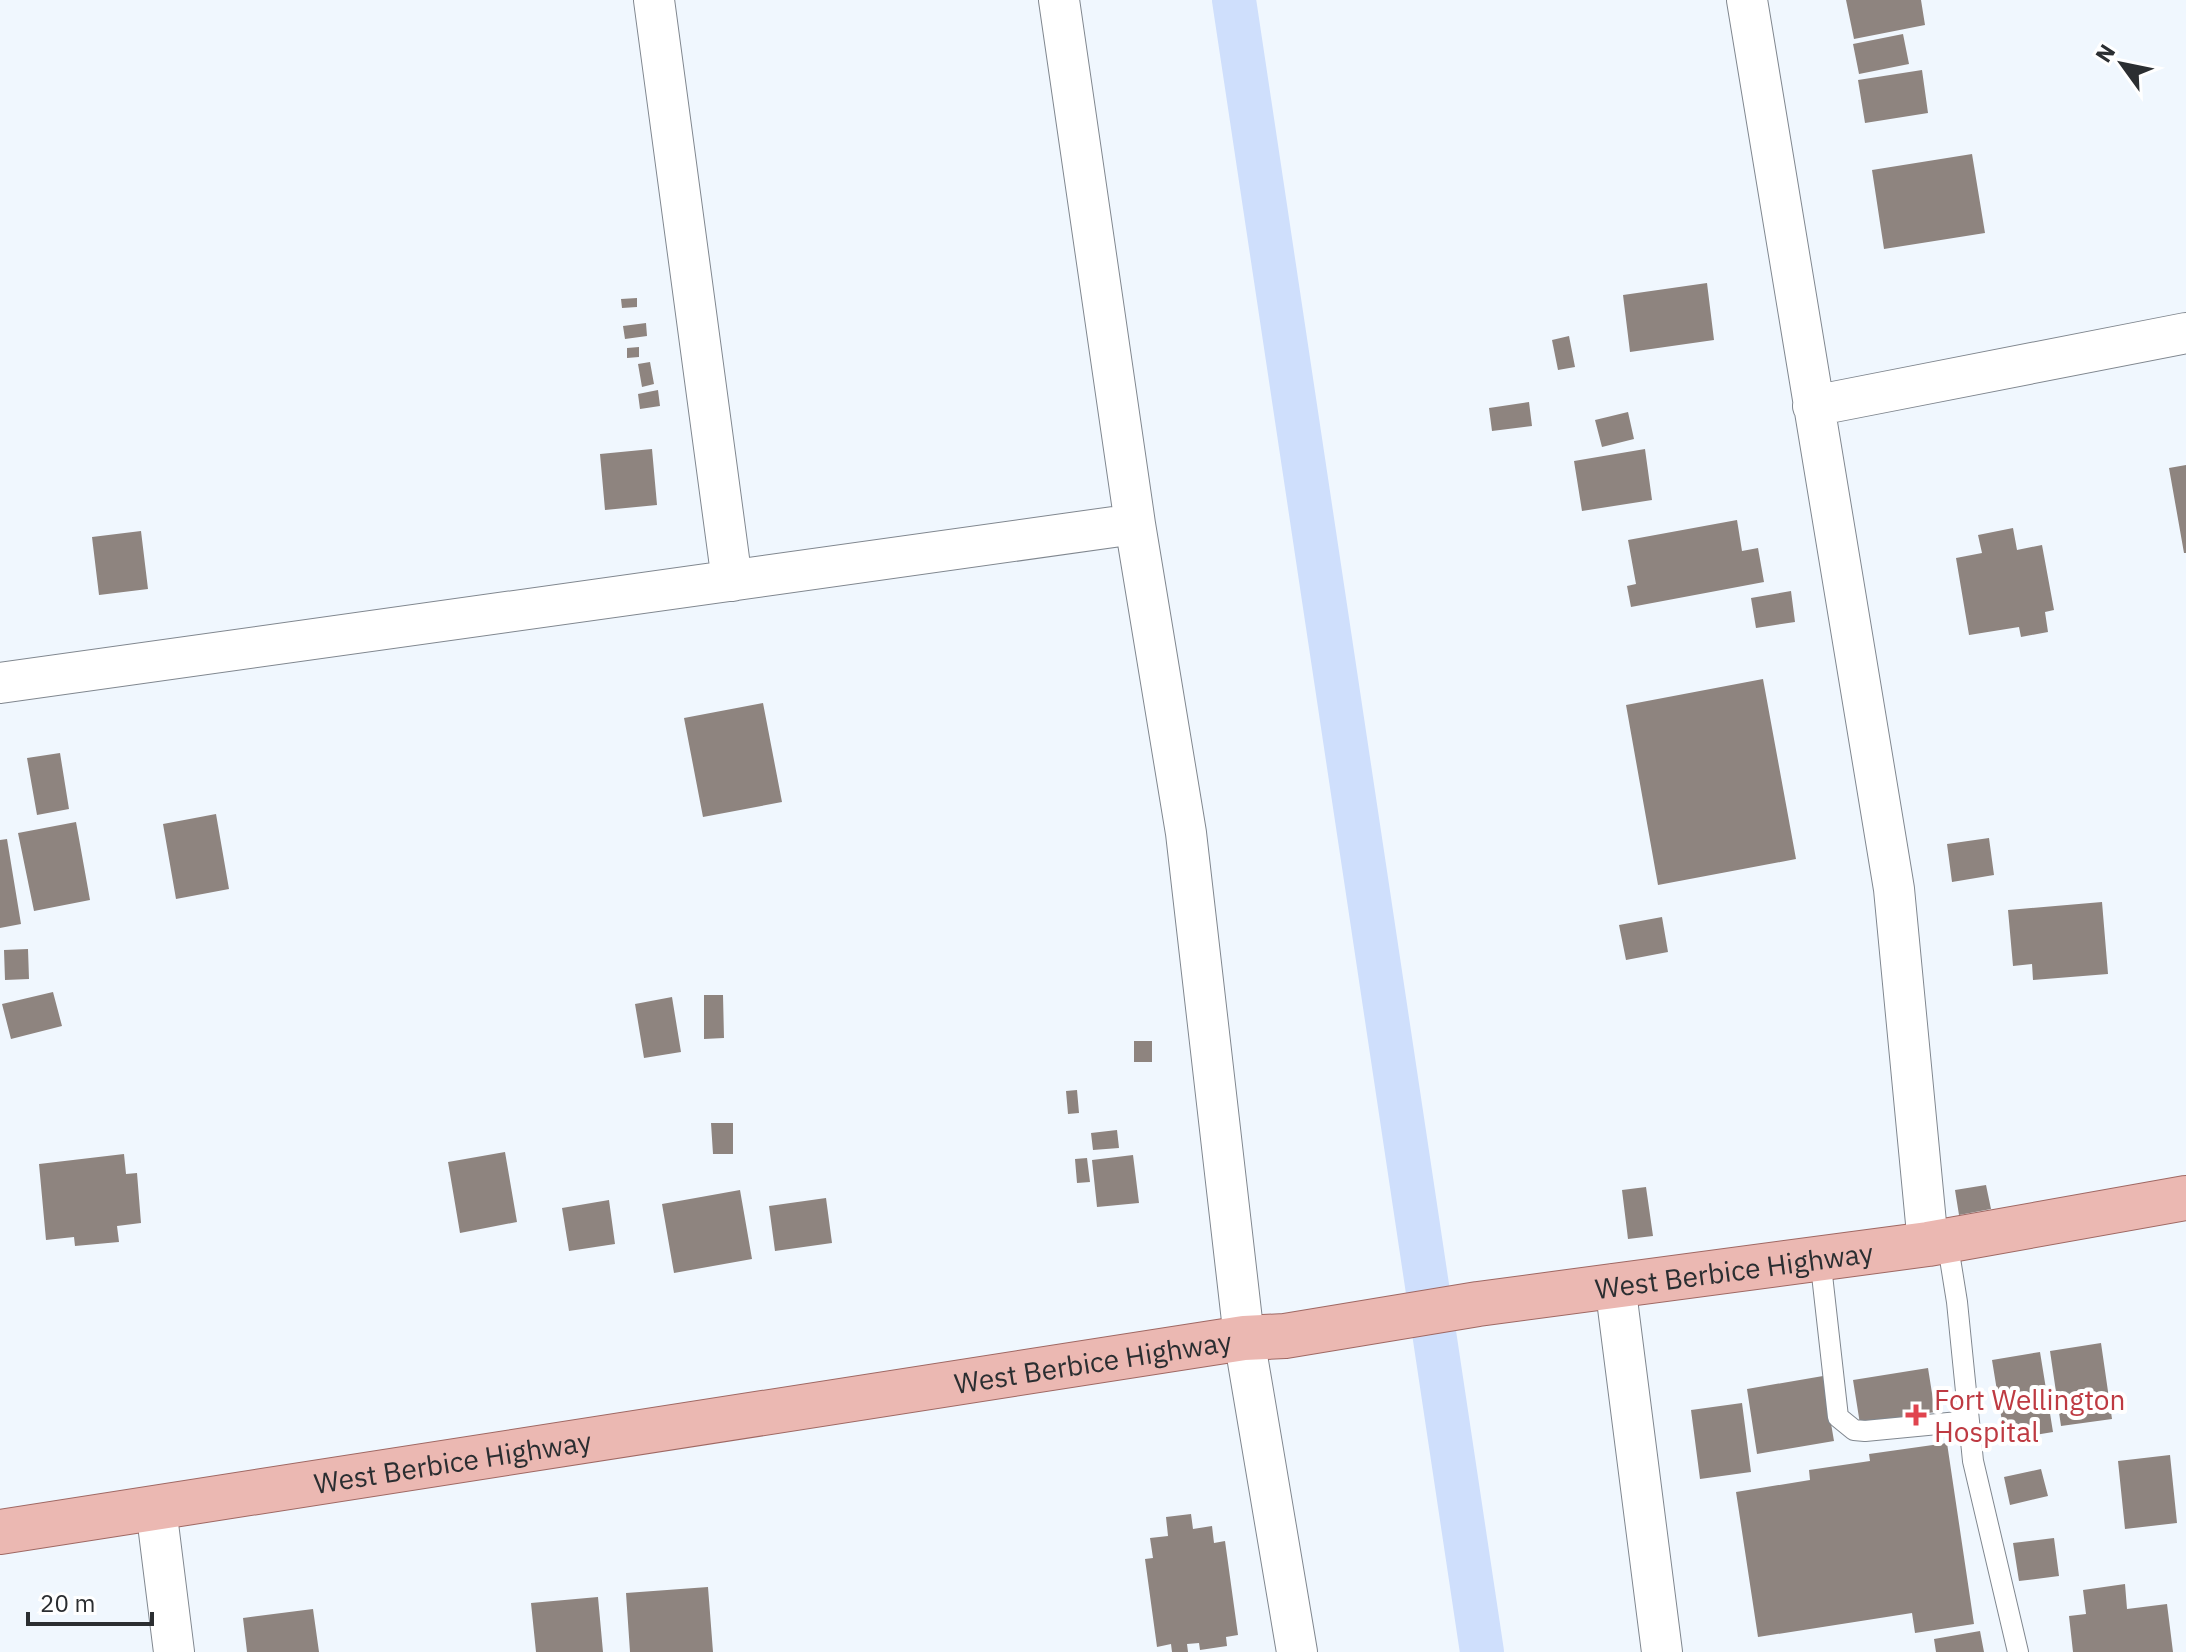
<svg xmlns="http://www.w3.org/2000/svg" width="2186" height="1652" viewBox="0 0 2186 1652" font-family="'IBM Plex Sans',sans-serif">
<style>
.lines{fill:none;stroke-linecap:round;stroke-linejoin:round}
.canal{stroke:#cfdffc;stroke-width:44}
.building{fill:#8e847f}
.lane-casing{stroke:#80878f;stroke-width:22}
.street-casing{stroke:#80878f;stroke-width:42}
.primary-casing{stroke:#9f6863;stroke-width:46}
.lane{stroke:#fff;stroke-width:20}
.street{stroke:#fff;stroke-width:40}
.primary{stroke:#ebb8b2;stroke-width:44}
.health-dot{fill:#e0444e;stroke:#fff;stroke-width:3}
.labels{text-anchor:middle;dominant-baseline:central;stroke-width:8;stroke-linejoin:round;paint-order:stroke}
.street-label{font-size:28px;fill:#2b2e31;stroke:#fff}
.health-label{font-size:28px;fill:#be3a42;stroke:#fff;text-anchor:start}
</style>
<rect width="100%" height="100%" fill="#f0f7fe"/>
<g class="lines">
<!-- canal -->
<path class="canal" d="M 1234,0 L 1482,1652"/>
</g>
<!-- building -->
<path class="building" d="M 1846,0 L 1921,0 L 1925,25 L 1854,39 Z
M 1903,34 L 1909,64 L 1859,74 L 1853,44 Z
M 1922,70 L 1928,113 L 1865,123 L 1858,80 Z
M 1972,154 L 1985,233 L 1884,249 L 1872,170 Z
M 1707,283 L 1714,340 L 1630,352 L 1623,295 Z
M 637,298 L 637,307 L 622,308 L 621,299 Z
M 646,323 L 647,336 L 625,339 L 623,326 Z
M 1569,336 L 1575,367 L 1558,370 L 1552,340 Z
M 639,347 L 639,357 L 627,358 L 627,348 Z
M 650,362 L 654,384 L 642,387 L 638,364 Z
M 658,390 L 660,406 L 640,409 L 638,394 Z
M 1529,402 L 1532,426 L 1492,431 L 1489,408 Z
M 1628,412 L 1634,439 L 1602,447 L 1595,420 Z
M 652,449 L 657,505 L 605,510 L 600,454 Z
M 1645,449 L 1652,500 L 1582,511 L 1574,461 Z
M 2186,465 L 2186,553 L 2184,553 L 2169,468 Z
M 1737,520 L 1742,551 L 1758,548 L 1764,582 L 1631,607 L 1627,586 L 1636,584 L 1628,540 Z
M 2013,528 L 2017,550 L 2042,545 L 2054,610 L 2045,612 L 2048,632 L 2021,637 L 2019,627 L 1969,635 L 1956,558 L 1982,553 L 1978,535 Z
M 141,531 L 148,589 L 99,595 L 92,537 Z
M 1791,591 L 1795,622 L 1756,628 L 1751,598 Z
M 1763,679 L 1796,859 L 1658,885 L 1626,705 Z
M 763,703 L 782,802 L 703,817 L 684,718 Z
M 60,753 L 69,809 L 37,815 L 27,758 Z
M 216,814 L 229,889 L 176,899 L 163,824 Z
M 76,822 L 90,900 L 34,911 L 18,833 Z
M 1989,838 L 1994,875 L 1952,882 L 1947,844 Z
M 7,839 L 21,924 L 0,928 L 0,840 Z
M 2102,902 L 2108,974 L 2033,980 L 2032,964 L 2013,966 L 2008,910 Z
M 1662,917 L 1668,952 L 1626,960 L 1619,925 Z
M 28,949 L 29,979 L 5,980 L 4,950 Z
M 53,992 L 62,1026 L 11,1039 L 2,1004 Z
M 704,995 L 723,995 L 724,1038 L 704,1039 Z
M 672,997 L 681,1052 L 644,1058 L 635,1004 Z
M 1134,1041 L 1152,1041 L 1152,1062 L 1134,1062 Z
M 1077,1090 L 1079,1113 L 1068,1114 L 1066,1091 Z
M 711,1123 L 733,1123 L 733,1154 L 713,1154 Z
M 1117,1130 L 1119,1148 L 1093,1150 L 1091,1133 Z
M 505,1152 L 517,1222 L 460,1233 L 448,1162 Z
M 124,1154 L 126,1174 L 137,1173 L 141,1223 L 117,1226 L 119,1242 L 75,1246 L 74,1237 L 46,1240 L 39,1164 Z
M 1133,1155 L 1139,1203 L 1097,1207 L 1092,1160 Z
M 1087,1158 L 1090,1182 L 1077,1183 L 1075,1159 Z
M 1986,1185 L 1991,1209 L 1959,1215 L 1955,1190 Z
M 1646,1187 L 1653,1236 L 1628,1239 L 1622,1190 Z
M 740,1190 L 752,1259 L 674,1273 L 662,1204 Z
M 826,1198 L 832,1243 L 775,1251 L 769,1206 Z
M 609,1200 L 615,1244 L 569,1251 L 562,1208 Z
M 2101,1343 L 2112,1419 L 2061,1426 L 2050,1351 Z
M 2040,1352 L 2053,1432 L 2005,1440 L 1992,1360 Z
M 1928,1368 L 1935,1412 L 1860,1424 L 1853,1380 Z
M 1823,1376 L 1834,1441 L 1757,1454 L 1747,1389 Z
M 1742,1403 L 1751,1472 L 1700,1479 L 1691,1410 Z
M 1947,1443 L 1974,1624 L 1915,1633 L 1912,1613 L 1758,1637 L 1736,1492 L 1810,1480 L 1809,1470 L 1870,1461 L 1869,1454 Z
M 2170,1455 L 2177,1523 L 2125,1529 L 2118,1461 Z
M 2041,1469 L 2048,1496 L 2010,1505 L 2004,1477 Z
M 1191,1514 L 1193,1529 L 1212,1526 L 1214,1543 L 1225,1541 L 1238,1635 L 1226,1637 L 1227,1646 L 1200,1650 L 1199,1643 L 1187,1644 L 1188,1652 L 1172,1652 L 1171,1644 L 1157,1647 L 1145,1559 L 1153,1558 L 1150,1538 L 1168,1536 L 1166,1517 Z
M 2054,1538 L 2059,1576 L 2019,1581 L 2013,1543 Z
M 2125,1584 L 2127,1609 L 2167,1604 L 2173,1652 L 2073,1652 L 2069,1616 L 2086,1614 L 2083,1590 Z
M 708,1587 L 713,1652 L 630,1652 L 626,1593 Z
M 598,1597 L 603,1652 L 536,1652 L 531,1603 Z
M 313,1609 L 319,1652 L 247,1652 L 243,1618 Z
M 1980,1631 L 1984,1652 L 1936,1652 L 1934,1639 Z"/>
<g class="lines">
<!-- lane casing -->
<g class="lane-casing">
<path id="lane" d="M 1947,1240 L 1957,1302 L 1973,1461 L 2018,1652
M 1820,1257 L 1838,1417 L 1854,1430 L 1865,1431 L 1969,1421"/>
</g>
<!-- street casing -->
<g class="street-casing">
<path id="street" d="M 654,0 L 732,581
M 1059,0 L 1135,524 L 1186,833 L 1244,1338 L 1297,1652
M 1747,0 L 1894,889 L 1928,1244
M 1813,406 L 2186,333
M 0,683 L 1135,524
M 1615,1284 L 1662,1652
M 156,1508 L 174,1652"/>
</g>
<!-- primary casing -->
<g class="primary-casing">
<g id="primary">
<path id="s1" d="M 0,1532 L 1244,1338 L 1285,1336 L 1478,1304 L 1928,1244 L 2186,1198"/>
</g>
</g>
<!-- lane -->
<use href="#lane" class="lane"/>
<!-- street -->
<use href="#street" class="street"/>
<!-- primary -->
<use href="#primary" class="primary"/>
</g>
<!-- markers -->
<path class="health-dot" d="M1912 1403h8v8h8v8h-8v8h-8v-8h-8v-8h8z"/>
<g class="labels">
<!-- street labels -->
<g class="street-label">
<text stroke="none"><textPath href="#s1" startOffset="1754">West Berbice Highway</textPath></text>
<text stroke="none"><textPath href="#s1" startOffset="1106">West Berbice Highway</textPath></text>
<text stroke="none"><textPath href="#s1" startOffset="458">West Berbice Highway</textPath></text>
</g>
<!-- health labels -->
<g class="health-label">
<text x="1934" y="1399">Fort Wellington<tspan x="1934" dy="32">Hospital</tspan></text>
</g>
</g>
<!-- north arrow -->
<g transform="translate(2122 64) rotate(303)" stroke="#ffffff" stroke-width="6" paint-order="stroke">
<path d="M0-6L14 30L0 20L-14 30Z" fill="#2b2e31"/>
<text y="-12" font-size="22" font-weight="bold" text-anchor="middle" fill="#2b2e31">N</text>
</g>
<!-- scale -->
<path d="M28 1612v12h124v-12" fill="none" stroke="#2b2e31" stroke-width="4"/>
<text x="40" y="1612" font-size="24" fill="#2b2e31" stroke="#ffffff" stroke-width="6" paint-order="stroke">20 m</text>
</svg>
